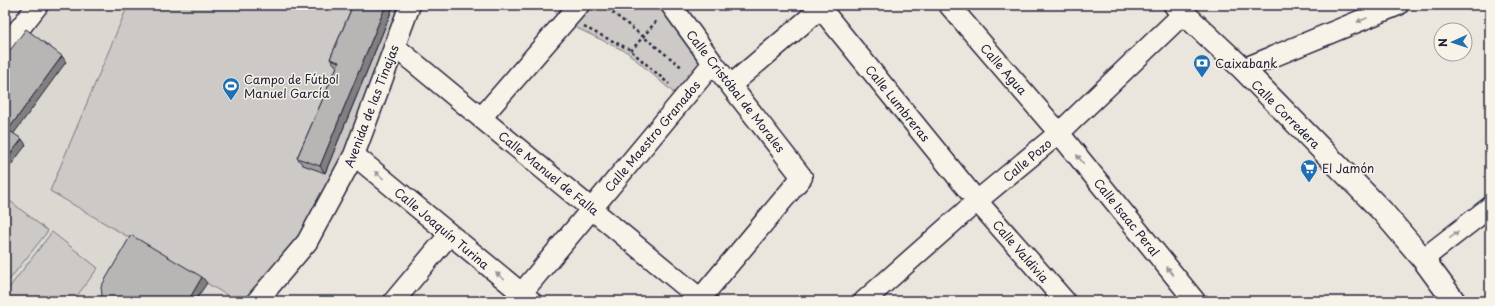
<svg xmlns="http://www.w3.org/2000/svg" width="1495" height="306" viewBox="0 0 1495 306" font-family="'Playpen Sans',sans-serif">
<style>
.built{fill:#dbd8d2}
.green{fill:#cdc9c6;stroke:#787680}
.lines{fill:none;stroke-linecap:round;stroke-linejoin:round}
.street-casing{stroke:#22223b;stroke-width:23}
.secondary-casing{stroke:#22223b;stroke-width:25}
.path{stroke:#22223b;stroke-width:2.5;stroke-dasharray:3 3;stroke-linecap:butt}
.street{stroke:#f7f3e8;stroke-width:20}
.secondary{stroke:#f7f3e8;stroke-width:22}
.wall{fill:#9e9d9c;stroke:#22223b}
.shaded-wall{fill:#817f7f;stroke:#22223b}
.building{fill:#b8b6b5;stroke:#22223b}
.oneway{fill:#97959a}
.labels{text-anchor:middle;dominant-baseline:central;stroke-width:3;stroke-linejoin:round;paint-order:stroke}
.poi-label{font-size:12px;fill:#22223b;stroke:#f7f3e8;text-anchor:start}
.street-label{font-size:12px;fill:#22223b;stroke:#f7f3e8}
</style>
<rect width="100%" height="100%" fill="#eae6de"/>
<filter id="ink" filterUnits="userSpaceOnUse"><feTurbulence type="fractalNoise" baseFrequency=".025" numOctaves="2"/><feDisplacementMap in="SourceGraphic" scale="8" xChannelSelector="R" yChannelSelector="G"/><feConvolveMatrix kernelMatrix="1 2 1 2 8 2 1 2 1" color-interpolation-filters="sRGB"/></filter>
<g filter="url(#ink)">
<!-- built -->
<path class="built" d="M 37,5 L 128,5 L 50,191 L 237,301 L 5,301 L 5,46 Z"/>
<!-- green -->
<path class="green" d="M 128,5 L 410,5 L 354,155 L 257,301 L 237,301 L 50,191 Z
M 579,5 L 671,5 L 713,63 L 682,100 L 627,52 L 564,22 Z
M 5,197 L 48,231 L 5,285 Z
M 52,232 L 98,268 L 73,301 L 5,301 L 5,293 Z"/>
<g class="lines">
<!-- street casing -->
<g class="street-casing">
<path id="street" d="M 671,5 L 713,63 L 802,177 L 700,299
M 818,5 L 977,201 L 1065,301
M 949,5 L 1059,133 L 1195,301
M 394,46 L 703,301
M 5,47 L 38,5
M 1243,69 L 1398,5
M 731,85 L 821,8
M 481,118 L 579,5
M 354,155 L 531,301
M 1423,259 L 1490,207
M 257,301 L 307,242 L 354,155 L 410,5
M 394,301 L 449,235
M 515,301 L 713,63
M 864,301 L 977,201 L 1059,133 L 1184,13"/>
</g>
<!-- secondary casing -->
<g class="secondary-casing">
<path id="secondary" d="M 1175,5 L 1243,69 L 1382,211 L 1423,259 L 1454,301"/>
</g>
<!-- path -->
<path class="path" d="M 603,5 L 683,68
M 584,27 L 629,49 L 669,84
M 631,51 L 658,19"/>
<!-- street -->
<use href="#street" class="street"/>
<!-- secondary -->
<use href="#secondary" class="secondary"/>
</g>
<!-- wall -->
<path class="wall" d="M 353,5 L 394,5 L 325,173 L 303,165 L 297,158 L 337,67 L 336,66 L 330,59 Z"/>
<!-- shaded-wall -->
<path class="shaded-wall" d="M 386,5 L 394,5 L 325,173 L 320,166 Z
M 62,56 L 66,62 L 12,136 L 8,130 Z
M 22,139 L 26,145 L 5,173 L 5,161 Z
M 202,277 L 207,283 L 195,301 L 188,301 Z"/>
<!-- building -->
<path class="building" d="M 353,5 L 386,5 L 320,166 L 297,158 L 339,62 L 330,59 Z
M 26,29 L 62,56 L 8,130 L 22,139 L 5,161 L 5,57 Z
M 131,235 L 202,277 L 188,301 L 98,301 L 102,295 L 101,287 Z"/>
<!-- one-way arrows -->
<defs><path id="oneway-solid" d="M-6-.8H1V-3.2L6.5 0L1 3.2V.8H-6Z"/></defs>
<g class="oneway">
<use href="#oneway-solid" transform="translate(1362 20) rotate(157)"/>
<use href="#oneway-solid" transform="translate(1080 159) rotate(-129)"/>
<use href="#oneway-solid" transform="translate(379 175) rotate(-140)"/>
<use href="#oneway-solid" transform="translate(1454 235) rotate(-38)"/>
<use href="#oneway-solid" transform="translate(1170 271) rotate(-129)"/>
<use href="#oneway-solid" transform="translate(500 276) rotate(-141)"/>
</g>
</g>
<!-- icons -->
<defs>
<g id="bank-pin" transform="scale(0.9)"><path d="M0 17L-7.5 6A9.5 9.5 0 1 1 7.5 6Z" fill="#1f6fb2" stroke="#f7f3e8"/><path d="M-6-4H6V4H-6ZM0-2.3a2.3 2.3 0 1 0 0 4.6a2.3 2.3 0 1 0 0-4.6Z" fill="#fff"/></g>
<g id="stadium-pin" transform="scale(0.9)"><path d="M0 17L-7.5 6A9.5 9.5 0 1 1 7.5 6Z" fill="#1f6fb2" stroke="#f7f3e8"/><path d="M0-5a6.5 5 0 1 0 0 10a6.5 5 0 1 0 0-10ZM-3.5-1.8h7v3.6h-7Z" fill="#fff"/></g>
<g id="supermarket-pin" transform="scale(0.9)"><path d="M0 17L-7.5 6A9.5 9.5 0 1 1 7.5 6Z" fill="#1f6fb2" stroke="#f7f3e8"/><path d="M-6-5.5h2.5l.6 2H6L4.5 2H-2.5L-4.4-4H-6ZM-1.5 3.2a1.3 1.3 0 1 0 .1 0ZM3 3.2a1.3 1.3 0 1 0 .1 0Z" fill="#fff"/></g>
</defs>
<g fill-rule="evenodd">
<use href="#bank-pin" x="1202" y="63"/>
<use href="#stadium-pin" x="231" y="86"/>
<use href="#supermarket-pin" x="1309" y="168"/>
</g>
<g class="labels">
<!-- poi labels -->
<g class="poi-label">
<text x="1215" y="63">Caixabank</text>
<text x="244" y="79">Campo de Fútbol<tspan x="244" dy="14">Manuel García</tspan></text>
<text x="1322" y="168">El Jamón</text>
</g>
<!-- street labels -->
<g class="street-label">
<text transform="translate(1004 69) rotate(49)">Calle Agua</text>
<text transform="translate(736 91) rotate(52)">Calle Cristóbal de Morales</text>
<text transform="translate(898 103) rotate(51)">Calle Lumbreras</text>
<text transform="translate(371 106) rotate(-69)">Avenida de las Tinajas</text>
<text transform="translate(1286 114) rotate(45)">Calle Corredera</text>
<text transform="translate(652 136) rotate(-50)">Calle Maestro Granados</text>
<text transform="translate(1027 160) rotate(-40)">Calle Pozo</text>
<text transform="translate(549 173) rotate(39)">Calle Manuel de Falla</text>
<text transform="translate(1127 217) rotate(51)">Calle Isaac Peral</text>
<text transform="translate(442 228) rotate(40)">Calle Joaquín Turina</text>
<text transform="translate(1021 251) rotate(49)">Calle Valdivia</text>
</g>
</g>
<!-- margin -->
<rect width="1495" height="306" fill="none" stroke="#f7f3e8" stroke-width="20"/>
<rect x="10" y="10" width="1475" height="286" fill="none" stroke="#22223b" stroke-width="1.5" filter="url(#ink)"/>
<!-- north arrow -->
<g transform="translate(1453 42) rotate(267)"><circle r="19" fill="#f7f3e8" stroke="#a29fa3"/>
<path d="M0-3L7 15L0 10L-7 15Z" fill="#1f6fb2"/>
<text y="-6" font-size="11" font-weight="bold" text-anchor="middle" fill="#22223b">N</text>
</g>
</svg>
